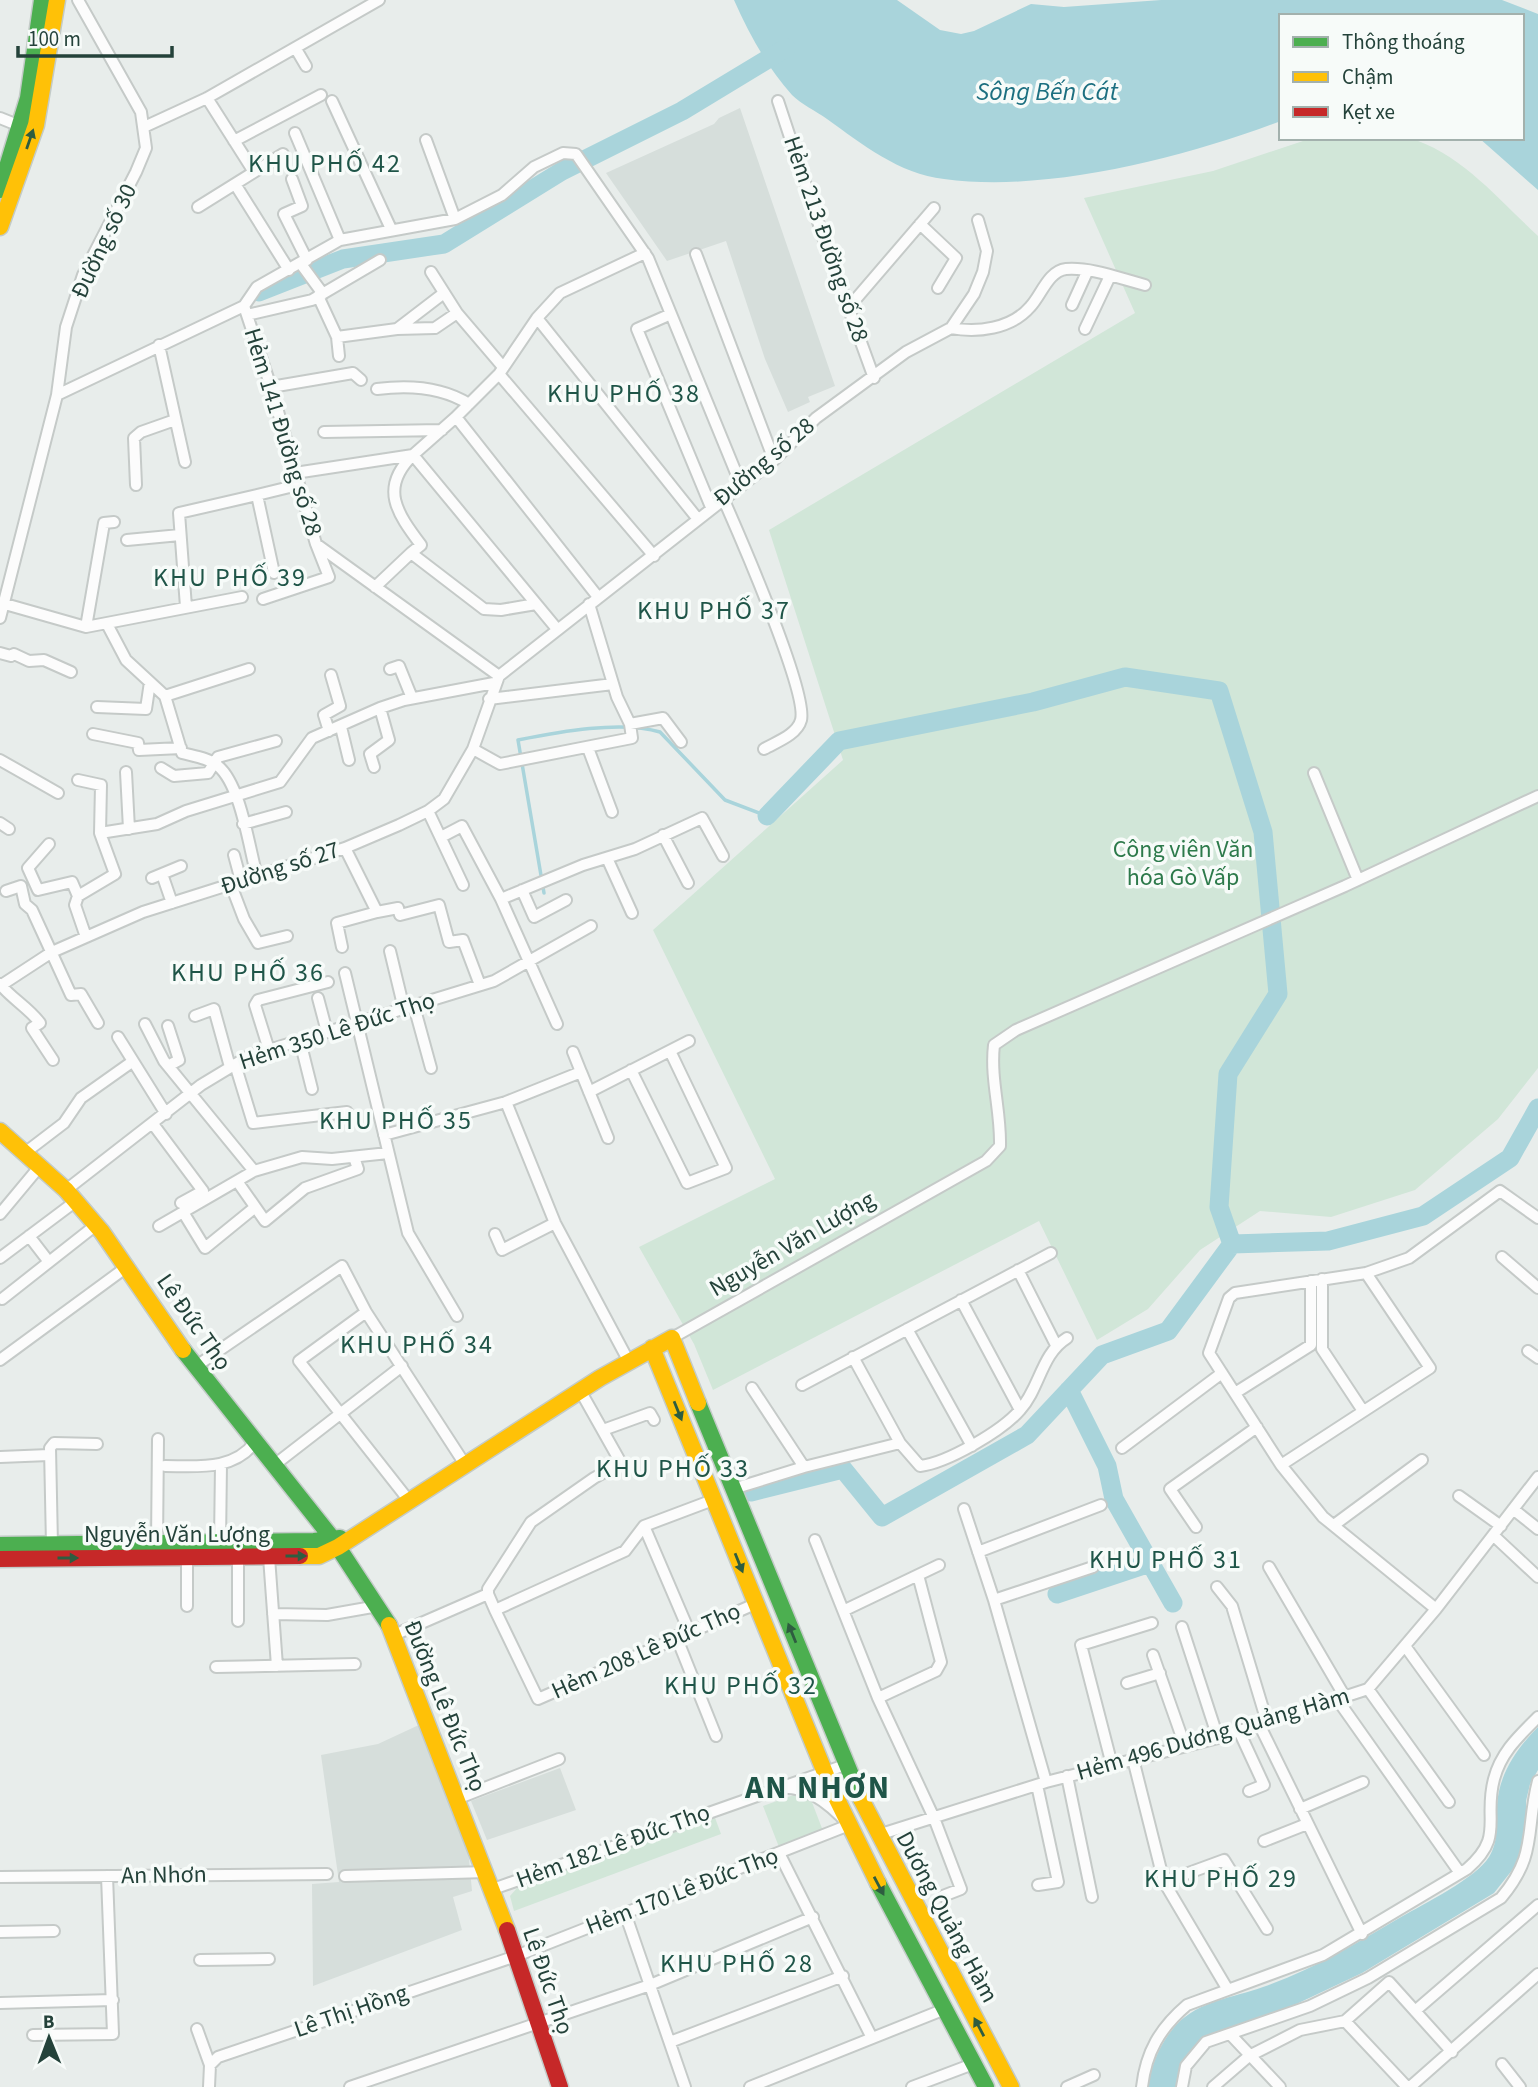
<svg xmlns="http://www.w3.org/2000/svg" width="1538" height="2087" viewBox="0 0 1538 2087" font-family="'Source Sans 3',sans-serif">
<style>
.built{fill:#d6dedb}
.green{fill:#d1e6d8}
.water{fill:#a9d4db}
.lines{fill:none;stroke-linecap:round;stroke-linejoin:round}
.stream{stroke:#a9d4db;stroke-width:3.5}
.river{stroke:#a9d4db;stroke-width:19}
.street-casing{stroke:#c5cac8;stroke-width:14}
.fast-casing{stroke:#c3cbc8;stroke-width:19}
.slow-casing{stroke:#c3cbc8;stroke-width:19}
.jam-casing{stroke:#c3cbc8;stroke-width:19}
.street{stroke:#fcfcfc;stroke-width:10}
.fast{stroke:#4caf50;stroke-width:16}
.slow{stroke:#ffc107;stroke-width:16}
.jam{stroke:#c62828;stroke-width:16}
.oneway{fill:#2e5d40}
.labels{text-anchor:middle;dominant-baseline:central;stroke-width:7;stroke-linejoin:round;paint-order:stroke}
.street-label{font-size:24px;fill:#24423a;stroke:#f7fbf9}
.park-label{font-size:24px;fill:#2d7a4b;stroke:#f7fbf9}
.water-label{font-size:26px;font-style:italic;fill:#1c6f80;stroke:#f7fbf9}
.neighbourhood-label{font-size:26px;letter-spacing:2px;fill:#1f5548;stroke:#f7fbf9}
.district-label{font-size:32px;font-weight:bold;letter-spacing:2px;fill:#1f5548;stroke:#f7fbf9}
</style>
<rect width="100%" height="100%" fill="#e8edeb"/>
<!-- built -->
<path class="built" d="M 740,108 L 835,386 L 808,397 L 810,402 L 788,412 L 765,359 L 726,241 L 667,261 L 606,173 L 714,124 L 719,118 Z
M 421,1724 L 468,1849 L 472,1891 L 453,1897 L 462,1930 L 313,1986 L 312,1884 L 339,1882 L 321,1755 L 378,1744 Z
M 560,1768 L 576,1810 L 487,1840 L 471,1801 Z"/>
<!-- green -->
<path class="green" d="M 1312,138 L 1409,138 C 1461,153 1500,201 1538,236 L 1538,1068 L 1498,1119 L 1415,1190 L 1331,1217 L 1260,1211 L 1200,1250 L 1148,1309 L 1097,1340 L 1039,1221 L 713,1390 L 694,1344 L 639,1247 L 775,1179 L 653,930 L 843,760 L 769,530 L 1135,313 L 1084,198 L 1213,171 Z
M 799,1793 L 810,1797 L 823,1831 L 779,1847 L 763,1806 Z
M 714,1815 L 721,1834 L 514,1911 L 510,1896 L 517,1888 Z"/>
<!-- water -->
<path class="water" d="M 734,0 L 897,0 L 940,30 L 961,34 L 974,31 L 1031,4 L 1064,7 L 1161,0 L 1502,0 L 1538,14 L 1538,190 L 1479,138 L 1522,138 L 1522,16 L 1281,16 L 1281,121 C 1183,158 1048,193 944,179 C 899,174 862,144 827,119 C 816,111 801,104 792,95 C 767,67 749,34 734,0 Z
M 1538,1727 L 1538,1770 L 1530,1784 L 1526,1801 L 1526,1836 L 1517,1864 L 1494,1893 L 1362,1973 L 1288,2008 L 1204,2037 L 1181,2063 L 1176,2087 L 1148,2087 C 1151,2064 1161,2042 1176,2025 C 1200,2000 1233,1998 1263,1987 C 1312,1970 1357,1943 1401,1917 C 1424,1904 1476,1878 1489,1857 C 1499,1841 1496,1823 1497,1805 C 1499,1774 1517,1748 1538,1727 Z"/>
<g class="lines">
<!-- stream -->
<path class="stream" d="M 544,893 L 518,740 C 558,732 621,720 660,732 L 725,800 L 767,816"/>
<!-- river -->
<path class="river" d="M 259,292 L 343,259 L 444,244 L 562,171 L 682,111 L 786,48
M 767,816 L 839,741 L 1033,702 L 1125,677 L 1219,691 L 1263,832 L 1278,994 L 1228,1074 L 1219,1207 L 1232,1244 L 1328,1241 L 1423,1216 L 1510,1158 L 1538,1108
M 1069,1390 L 1107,1466 L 1114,1499 L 1173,1603
M 751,1492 L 843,1469 L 882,1517 L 1027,1435 L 1102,1355 L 1168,1331 L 1232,1244
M 1057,1594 L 1150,1563"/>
<!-- street casing -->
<g class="street-casing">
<path id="street" d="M 296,49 L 306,66
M 207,98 L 254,172
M 332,101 L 391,229
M 778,101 L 826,246 L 874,378
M 0,118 L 20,126
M 144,127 L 207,98 L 379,0
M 295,133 L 340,240
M 426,140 L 455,219
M 234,141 L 321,95
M 292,179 L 302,206 L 284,214 L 307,260
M 235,184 L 289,270
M 198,207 L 283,154
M 920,224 L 956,258 L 938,288
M 645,253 L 560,293 L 537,318 L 697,518
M 696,254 L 774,460
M 301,264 L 323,294
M 431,272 L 457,313 L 503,367
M 318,296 L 337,337 L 339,356
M 1072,305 L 1087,272
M 244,306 L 271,387 L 316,544 L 499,676
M 849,307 L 934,208
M 671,314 L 637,329 L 711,507
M 247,315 L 312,300 L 380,260
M 951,328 C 977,333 1011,329 1030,307 C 1041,296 1048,271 1066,269 C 1092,267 1121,279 1145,285
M 397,329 L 435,328 L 457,313
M 1085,329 L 1110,276
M 337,337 L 397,329 L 444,293
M 159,345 L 185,462
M 499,374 L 654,556
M 271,387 L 353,373 L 361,380
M 377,389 C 408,385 442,387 469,404
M 57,395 L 244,306 L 257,287 L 340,240 L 455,219 L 502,195 L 534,167 L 563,153 L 576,154 L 648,258 L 741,485
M 456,417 L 499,374 L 537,318
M 324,432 L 442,430
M 413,455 C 379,488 397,513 421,545 L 411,553 L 484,609 L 501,610 L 536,604
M 295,473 L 413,455
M 136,485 L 134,438 L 141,432 L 175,420
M 723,498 C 738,532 808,692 801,720 C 797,735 776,742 764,749
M 127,540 L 180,535
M 274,573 L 257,495 L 298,485
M 375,587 L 411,553
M 263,599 L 329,577 L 316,544
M 5,604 L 86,627 L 242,597
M 589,604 L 617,697 L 630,724 L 663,718 L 681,742
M 186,607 L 179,513 L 257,495
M 0,618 L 57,395 L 66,327 L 83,275 L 136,172 L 146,148 L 141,112 L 78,0
M 107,624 L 126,660 L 165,696 L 182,753 C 193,756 209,758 218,766 C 241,785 249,848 257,876
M 86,627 L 104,523 L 114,522
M 557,629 L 413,455 L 456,417 L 598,597
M 0,653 L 11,656 L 14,654 L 29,661 L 44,660 L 71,672
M 390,669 L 399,666 L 412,698
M 165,696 L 249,669
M 489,699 L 613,684
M 97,707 L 146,709 L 150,682
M 341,727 L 349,760
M 329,731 L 324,715 L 340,706 L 331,675
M 93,734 L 138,743 L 139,750 L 181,748
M 588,748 L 612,812
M 473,749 L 500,764 L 632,738 L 630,724
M 0,760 L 58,793
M 374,767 L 370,754 L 389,740 L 380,708
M 161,768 L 174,776 L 208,773 L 218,757 L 276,741
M 126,772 L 129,829
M 1314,773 L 1358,880
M 78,780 L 101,785 L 100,833 L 115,874 L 78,896
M 428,811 L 463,885
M 0,823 L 9,829
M 243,824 L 286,812
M 100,833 L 157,824 L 186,811 L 280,782 L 312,738 L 380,708 L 404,700 L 494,683
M 663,835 L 688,883
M 441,837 L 462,826 L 501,899 L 557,1024
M 49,844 L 28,868 L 38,890 L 72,882 L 78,896 L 75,905 L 86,937
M 345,848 L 377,912 L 398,908 L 400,915 L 439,905 L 449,942 L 463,940 L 480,985
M 234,855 L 241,881
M 607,858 L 632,913
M 162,874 L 172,903
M 152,878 L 181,866
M 231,885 L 244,919 L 258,943 L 287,936
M 522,890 L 534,917 L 566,900
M 6,891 L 21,886 L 25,904 L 32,910 L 71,995 L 81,994 L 98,1023
M 501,899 L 583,865 L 635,849 L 702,818 L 723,856
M 342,947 L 337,923 L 377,912
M 390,951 L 404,1009
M 345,973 L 408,1233 L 457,1316
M 0,984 C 12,999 28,1007 40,1023 L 32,1028 L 53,1060
M 0,986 L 52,952 L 143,912 L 345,848 L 399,825 L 428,811 L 444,799 L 473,749 L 499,676 L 774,460 L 816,418 L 906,352 L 951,328 L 974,294 L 983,272 L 987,251 L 978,220
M 318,998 L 327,1032
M 414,1006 L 431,1068
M 195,1016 L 214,1009 L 230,1067
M 145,1024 L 164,1061 L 254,1171
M 118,1037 L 166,1114
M 300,1041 L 312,1089
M 269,1050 L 255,1005 L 258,1000 L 328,982
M 573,1052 L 581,1072
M 235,1064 L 253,1123 L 347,1112
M 168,1066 L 179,1060 L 168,1026
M 631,1070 L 687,1183 L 726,1168 L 670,1051
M 589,1092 L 689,1041
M 506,1102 L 581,1072 L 608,1138
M 153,1124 L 203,1191 L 181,1203
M 384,1135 L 506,1102 L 555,1223 L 628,1360
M 26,1152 L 64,1123 L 81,1098 L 129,1064
M 237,1181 L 265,1221 L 305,1188 L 358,1169 L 354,1157
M 66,1190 L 201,1085 L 249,1056 L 494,981 L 591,926
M 183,1212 L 205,1248 L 253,1209
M 0,1214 L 40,1166
M 159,1226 L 254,1171 L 302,1157 L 332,1159 L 388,1153
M 495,1234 L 502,1250 L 555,1223
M 29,1236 L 49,1262
M 1502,1257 L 1538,1288
M 0,1258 L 76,1201
M 1018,1270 L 1056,1345
M 1322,1279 L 1322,1349 L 1363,1411
M 2,1299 L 96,1225
M 961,1300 L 1020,1410
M 366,1312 L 299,1361 L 410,1502
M 907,1329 L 972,1446
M 672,1338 L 986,1161 L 1000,1146 C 1001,1111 990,1079 994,1045 L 1016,1030 L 1345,886 L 1538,796
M 1528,1351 L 1538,1358
M 853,1357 L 900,1443
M 0,1360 L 128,1266
M 195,1367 L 342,1266 L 366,1312 L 466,1466
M 802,1385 L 1051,1253
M 752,1388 L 804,1467
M 1235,1393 L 1311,1345 L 1311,1281
M 603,1430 L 650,1413 L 654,1420
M 1122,1448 L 1222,1373
M 0,1457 L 49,1455
M 1281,1465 L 1430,1368 L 1366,1273
M 165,1466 C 197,1466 234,1471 255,1442
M 273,1466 L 402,1366
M 733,1489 L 804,1467 L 900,1443 L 920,1466 C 947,1463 1002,1431 1020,1410 C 1040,1388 1041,1354 1067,1338
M 1459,1496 L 1501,1526
M 964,1509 L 994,1600 L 1046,1782
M 1513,1509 L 1538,1529
M 1334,1525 L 1422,1460
M 644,1526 L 689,1631
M 1196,1527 L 1170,1489 L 1257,1427
M 1494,1536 L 1538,1577
M 815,1540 L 878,1698 L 934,1818 L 961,1889 L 943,1896
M 220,1543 L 221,1464
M 157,1544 L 158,1439
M 52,1545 L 50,1448 L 54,1443 L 97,1444
M 978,1552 L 1101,1505
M 187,1557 L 187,1606
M 269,1557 L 277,1666
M 1269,1567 L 1345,1697
M 1217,1587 L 1232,1606 L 1267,1722
M 488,1594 L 488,1589 L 531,1522 L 594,1478 L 621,1463 L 581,1392
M 994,1600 L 1093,1567
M 1436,1609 L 1323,1517 L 1281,1465 L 1209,1353 L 1229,1298 L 1235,1293 L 1366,1273 L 1409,1258 L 1500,1191 L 1538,1218
M 495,1610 L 538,1699 L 755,1604
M 845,1610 L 939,1565
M 273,1614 L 327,1615 L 378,1606
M 238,1621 L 238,1557
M 1182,1627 L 1218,1738
M 394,1635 L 488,1594 L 495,1610 L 625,1551 L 644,1526 L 713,1500
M 676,1636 L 716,1736
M 1405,1646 L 1484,1755
M 1153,1655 L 1185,1746
M 216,1667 L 355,1664
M 1127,1683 L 1160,1673
M 1368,1689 L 1449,1802
M 878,1698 L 936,1671 L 941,1662 L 918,1575
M 1337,1699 L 1460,1873
M 1259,1724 L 1362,1934
M 1239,1731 L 1264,1785 L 1249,1791
M 1133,1759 L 1164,1882 L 1228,1990
M 1112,1765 L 1081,1645 L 1152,1623
M 1067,1776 L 1092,1897
M 1037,1785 L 1058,1882 L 1038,1885
M 459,1798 L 559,1759
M 1300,1809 L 1363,1782
M 878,1835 L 1046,1782 L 1218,1738 L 1368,1689 L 1436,1609 L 1538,1477
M 1264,1841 L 1307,1824
M 779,1853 L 872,2038
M 345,1876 L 487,1872
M 0,1877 L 327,1874
M 1164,1882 L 1224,1860 L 1267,1929
M 493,1889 L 845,1765
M 625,1913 L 685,2087
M 0,1932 L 54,1931
M 200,1960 L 269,1959
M 0,2003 L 113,2000
M 1415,2011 L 1538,1905
M 1345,2021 L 1407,2087
M 197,2029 L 210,2065
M 1230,2034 L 1280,2087
M 33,2035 L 113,2034 L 107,1876
M 670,2042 L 843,1976
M 1502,2064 L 1520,2087
M 209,2087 L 210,2065 L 218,2057 L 516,1956 L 849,1825 C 829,1803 804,1782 773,1789
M 350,2087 L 650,1985 L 813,1917
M 750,2087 L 945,2009
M 912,2087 L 973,2064
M 1067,2087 L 1094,2075
M 1142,2087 C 1146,2052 1160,2028 1187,2005 L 1323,1955 L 1467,1869 C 1505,1836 1483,1820 1494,1779 C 1501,1752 1519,1736 1538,1717
M 1182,2087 L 1186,2066 L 1206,2042 L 1310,2006 L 1368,1978 L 1501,1898 C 1538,1854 1525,1831 1538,1781
M 1213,2087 L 1249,2056 L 1300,2030 L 1345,2021 L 1389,1982 L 1452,2052
M 1410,2087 L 1538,1974"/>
</g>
<!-- fast casing -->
<g class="fast-casing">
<path id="fast" d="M 0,190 L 28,98 L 42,0
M 183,1350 L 332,1538 L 389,1625
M 698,1403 L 861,1799
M 0,1545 L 314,1541 L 340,1538
M 878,1883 L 986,2087"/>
</g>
<!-- slow casing -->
<g class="slow-casing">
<path id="slow" d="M 0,227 L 36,125 L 57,0
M 0,1131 L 66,1190 L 102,1232 L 183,1350
M 652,1348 L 830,1785 L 878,1883
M 300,1556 L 319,1556 L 338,1547 L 600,1378 L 672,1338 L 698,1403
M 389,1625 L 507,1930
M 861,1799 L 1011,2087"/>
</g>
<!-- jam casing -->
<g class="jam-casing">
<path id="jam" d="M 0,1559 L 300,1556
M 507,1930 L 560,2087"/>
</g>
<!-- street -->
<use href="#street" class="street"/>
<!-- fast -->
<use href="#fast" class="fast"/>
<!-- slow -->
<use href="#slow" class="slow"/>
<!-- jam -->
<use href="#jam" class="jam"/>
</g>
<!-- one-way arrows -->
<defs><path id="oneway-solid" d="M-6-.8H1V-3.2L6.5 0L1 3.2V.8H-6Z" transform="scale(1.75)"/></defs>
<g class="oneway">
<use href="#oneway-solid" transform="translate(30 139) rotate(-71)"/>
<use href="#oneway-solid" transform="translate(678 1411) rotate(68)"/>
<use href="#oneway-solid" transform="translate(296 1556)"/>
<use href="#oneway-solid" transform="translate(68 1558)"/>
<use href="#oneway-solid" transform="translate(739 1563) rotate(68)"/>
<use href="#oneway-solid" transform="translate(792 1633) rotate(-112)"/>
<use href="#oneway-solid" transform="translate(879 1886) rotate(62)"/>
<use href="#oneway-solid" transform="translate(979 2027) rotate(-118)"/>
</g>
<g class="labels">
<!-- street labels -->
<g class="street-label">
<text transform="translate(826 239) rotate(71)">Hẻm 213 Đường số 28</text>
<text transform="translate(104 241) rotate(-65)">Đường số 30</text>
<text transform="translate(283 432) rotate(73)">Hẻm 141 Đường số 28</text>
<text transform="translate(764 462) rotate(-40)">Đường số 28</text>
<text transform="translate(280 868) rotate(-18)">Đường số 27</text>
<text transform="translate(337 1031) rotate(-18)">Hẻm 350 Lê Đức Thọ</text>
<text transform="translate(792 1244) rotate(-30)">Nguyễn Văn Lượng</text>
<text transform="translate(194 1322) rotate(55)">Lê Đức Thọ</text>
<text x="177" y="1534">Nguyễn Văn Lượng</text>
<text transform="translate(646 1651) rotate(-24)">Hẻm 208 Lê Đức Thọ</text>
<text transform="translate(445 1706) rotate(68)">Đường Lê Đức Thọ</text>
<text transform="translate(1213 1734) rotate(-16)">Hẻm 496 Dương Quảng Hàm</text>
<text transform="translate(613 1846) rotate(-20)">Hẻm 182 Lê Đức Thọ</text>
<text transform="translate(164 1875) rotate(-1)">An Nhơn</text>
<text transform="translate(682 1891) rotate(-21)">Hẻm 170 Lê Đức Thọ</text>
<text transform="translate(947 1917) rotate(62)">Dương Quảng Hàm</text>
<text transform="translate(548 1981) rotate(71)">Lê Đức Thọ</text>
<text transform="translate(351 2011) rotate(-19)">Lê Thị Hồng</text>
</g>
<!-- park labels -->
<g class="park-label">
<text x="1183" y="849">Công viên Văn<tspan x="1183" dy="28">hóa Gò Vấp</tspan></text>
</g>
<!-- water labels -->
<g class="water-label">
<text x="1047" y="91">Sông Bến Cát</text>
</g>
<!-- neighbourhood labels -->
<g class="neighbourhood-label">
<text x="325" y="163">KHU PHỐ 42</text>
<text x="624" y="393">KHU PHỐ 38</text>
<text x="230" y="577">KHU PHỐ 39</text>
<text x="714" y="610">KHU PHỐ 37</text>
<text x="248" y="972">KHU PHỐ 36</text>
<text x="396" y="1120">KHU PHỐ 35</text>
<text x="417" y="1344">KHU PHỐ 34</text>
<text x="673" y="1468">KHU PHỐ 33</text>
<text x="1166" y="1559">KHU PHỐ 31</text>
<text x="741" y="1685">KHU PHỐ 32</text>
<text x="1221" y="1878">KHU PHỐ 29</text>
<text x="737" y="1963">KHU PHỐ 28</text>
</g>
<!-- district labels -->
<g class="district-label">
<text x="818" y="1788">AN NHƠN</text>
</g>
</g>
<!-- legend -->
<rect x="1279" y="14" width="245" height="126" fill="#f7fbf9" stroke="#a3b1ad" stroke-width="2"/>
<rect x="1293" y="37" width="35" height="10" fill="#4caf50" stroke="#a3b1ad" stroke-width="2"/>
<text x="1342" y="49" font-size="21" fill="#24423a">Thông thoáng</text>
<rect x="1293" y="72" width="35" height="10" fill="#ffc107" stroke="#a3b1ad" stroke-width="2"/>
<text x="1342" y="84" font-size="21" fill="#24423a">Chậm</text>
<rect x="1293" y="107" width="35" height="10" fill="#c62828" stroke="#a3b1ad" stroke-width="2"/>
<text x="1342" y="119" font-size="21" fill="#24423a">Kẹt xe</text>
<!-- north arrow -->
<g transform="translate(49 2038) rotate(359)" stroke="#f7fbf9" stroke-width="5" paint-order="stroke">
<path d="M0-5L12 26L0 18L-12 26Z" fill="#24423a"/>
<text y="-10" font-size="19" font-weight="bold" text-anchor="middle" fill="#24423a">B</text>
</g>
<!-- scale -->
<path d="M18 46v10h154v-10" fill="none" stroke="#24423a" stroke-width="3.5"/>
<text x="28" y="46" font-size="21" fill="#24423a" stroke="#f7fbf9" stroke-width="5" paint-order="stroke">100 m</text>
</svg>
